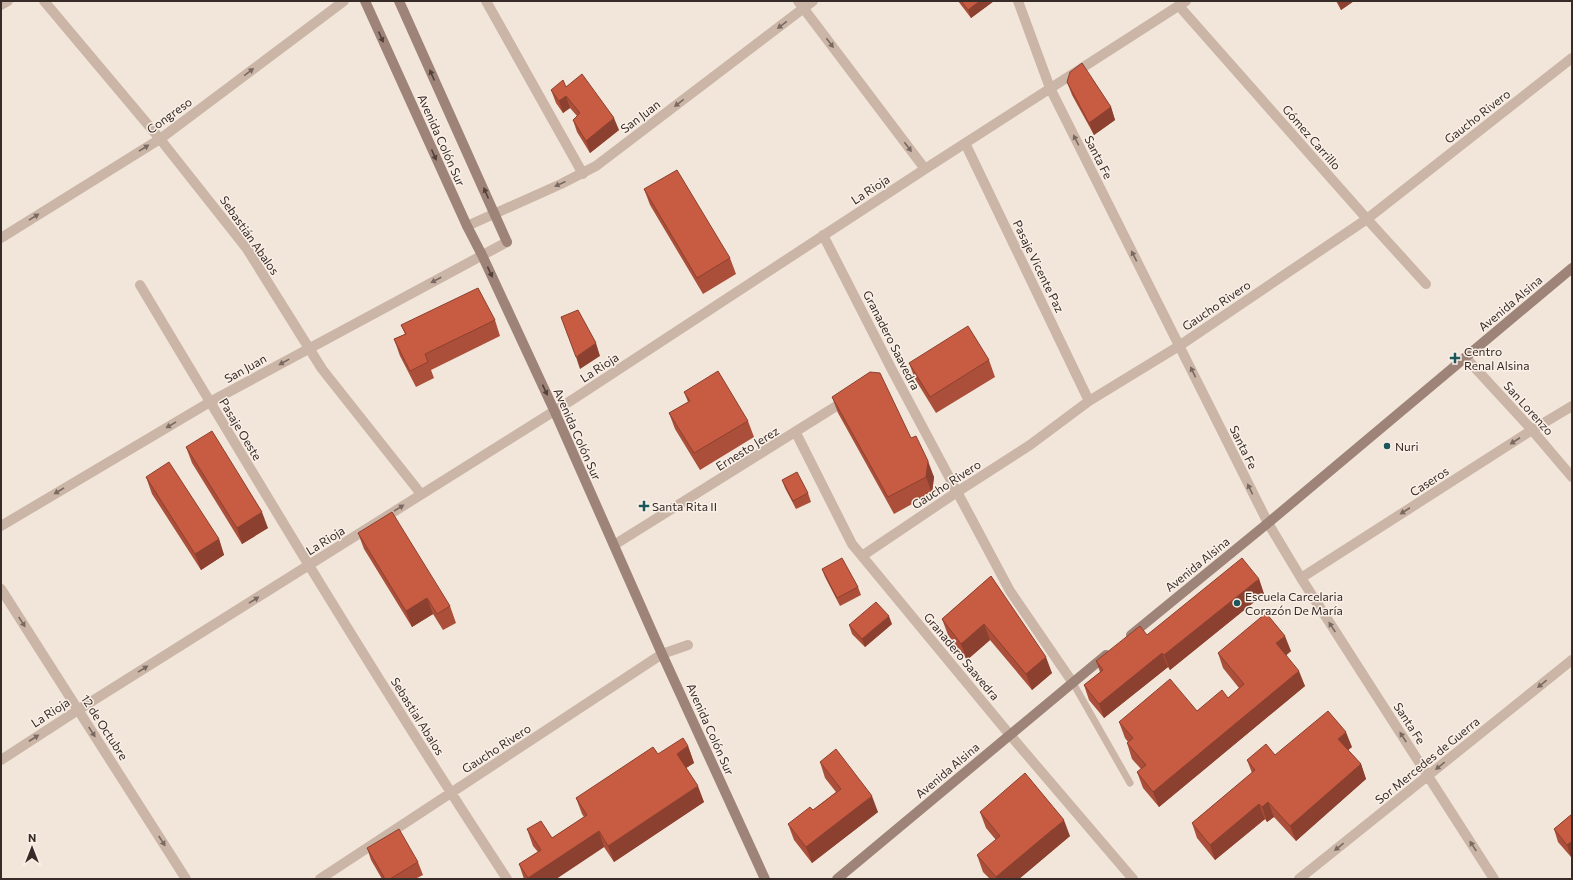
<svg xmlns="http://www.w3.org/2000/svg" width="1573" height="880" viewBox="0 0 1573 880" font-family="Commissioner,sans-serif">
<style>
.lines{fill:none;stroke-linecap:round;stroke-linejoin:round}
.service{stroke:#cab5a7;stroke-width:7}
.minor{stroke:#cab5a7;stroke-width:10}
.secondary{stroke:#9e8478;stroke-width:10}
.wall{fill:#ac4f3a}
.shaded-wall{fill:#8c402f}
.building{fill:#c85c43;stroke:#8c402f}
.oneway{fill:#796961}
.oneway2{fill:#51413b}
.poi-dot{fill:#1c5859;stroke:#faf0e7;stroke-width:1.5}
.labels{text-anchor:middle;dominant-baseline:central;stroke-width:3;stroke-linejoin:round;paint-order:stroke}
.street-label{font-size:12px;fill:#372b27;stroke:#faf0e7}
.poi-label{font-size:12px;fill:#372b27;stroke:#faf0e7;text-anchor:start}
</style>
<rect width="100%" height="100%" fill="#f2e6db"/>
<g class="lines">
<!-- service -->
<path class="service" d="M 1073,683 L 1130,783"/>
<!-- minor -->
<path class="minor" d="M 44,1 L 160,139 L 247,249 L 322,369 L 421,494
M 486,1 L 583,174
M 798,1 L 925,169
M 1018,1 L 1050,88 L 1268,523 L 1301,578 L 1494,879
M 1,5 L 8,1
M 1179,6 L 1367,219 L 1426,284
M 965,143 L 1089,401
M 467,226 L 561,184 L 596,166 L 813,1
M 823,235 L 892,370 L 1010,591 L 1073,683
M 1,238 L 160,139 L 344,1
M 140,285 C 259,484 379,684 507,879
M 1466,358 L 1532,430 L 1572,477
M 796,433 L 852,544 L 1010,735 L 1133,879
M 1,526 L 210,402 L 507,242
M 614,545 L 846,400
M 862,556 L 957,492 L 1030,445 L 1089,401 L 1179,346 L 1367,219 L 1572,58
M 1301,578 L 1532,430 L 1572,406
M 1,589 L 186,879
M 1,760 L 78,710 L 575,398 L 925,169 L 1186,1
M 320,879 L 662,654 L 688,645
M 1299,879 L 1572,660"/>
<!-- secondary -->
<path class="secondary" d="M 365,1 L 467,226 L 482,255 L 554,410 L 662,654 L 765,879
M 399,1 L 507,242
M 1131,635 L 1268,523 L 1572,268
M 837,879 L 1106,655"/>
</g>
<!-- wall -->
<path class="wall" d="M 958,1 L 994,1 L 971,18 Z
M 1336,1 L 1354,1 L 1341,10 Z
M 1067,82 L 1111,107 L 1115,120 L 1094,135 L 1072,95 Z
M 566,87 L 619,130 L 590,153 L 577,132 L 573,120 L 577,116 L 570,108 L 563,113 L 556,103 L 551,90 Z
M 644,189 L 730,258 L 736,274 L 703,294 L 650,205 Z
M 495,320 L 500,336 L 431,370 L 434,378 L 416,387 L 400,356 L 394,339 L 405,334 L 401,325 Z
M 989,360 L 995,377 L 936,413 L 915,379 L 909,363 Z
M 684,392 L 748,421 L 754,437 L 700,470 L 675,429 L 669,413 L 688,402 Z
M 832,397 L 911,438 L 934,477 L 932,493 L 894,514 L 838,413 Z
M 186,447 L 268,528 L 242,544 L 192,463 Z
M 146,477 L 219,539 L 224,555 L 201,570 L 152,494 Z
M 782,480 L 808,493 L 811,502 L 796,509 L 785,488 Z
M 358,533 L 450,606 L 456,623 L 443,630 L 433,614 L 412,627 L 364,549 Z
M 822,569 L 858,587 L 861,595 L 840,606 L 825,577 Z
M 991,576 L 1052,673 L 1032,690 L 990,640 L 967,660 L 948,635 L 942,619 Z
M 1259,579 L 1264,594 L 1170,670 L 1168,667 L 1104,718 L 1089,700 L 1084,685 L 1100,672 L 1096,661 Z
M 892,624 L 865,647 L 852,634 L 849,625 Z
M 1291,651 L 1286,655 L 1305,686 L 1159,807 L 1143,788 L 1137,772 L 1141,769 L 1132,759 L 1127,743 L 1128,742 L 1125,738 L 1119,722 L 1197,711 L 1228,698 L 1239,688 L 1223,668 L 1218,653 Z
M 688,746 L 694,763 L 686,768 L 704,802 L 614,862 L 604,847 L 556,879 L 524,879 L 519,864 L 538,852 L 533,846 L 527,829 L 552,838 L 584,817 L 582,814 L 576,798 L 658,754 Z
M 1352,747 L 1348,750 L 1361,764 L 1366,779 L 1296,841 L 1274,817 L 1267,822 L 1265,819 L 1215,860 L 1197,838 L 1192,823 L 1252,773 L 1247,760 L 1275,755 Z
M 820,762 L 878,812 L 812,863 L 794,840 L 788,824 L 813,810 L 836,792 L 825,778 Z
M 980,812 L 1070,836 L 1019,879 L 990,879 L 983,872 L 977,855 L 996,840 L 986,828 Z
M 1572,814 L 1571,857 L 1558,842 L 1554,829 Z
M 367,848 L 418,862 L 423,875 L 415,879 L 382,879 L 371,860 Z"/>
<!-- shaded-wall -->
<path class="shaded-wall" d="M 980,1 L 994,1 L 971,18 L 968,10 Z
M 1338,1 L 1354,1 L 1341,10 Z
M 566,96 L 570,108 L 563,113 L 559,101 Z
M 1111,107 L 1115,120 L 1094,135 L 1089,123 Z
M 614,118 L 619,130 L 590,153 L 586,141 Z
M 596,343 L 600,356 L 580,369 L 576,357 Z
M 928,461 L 934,477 L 932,493 L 926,477 Z
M 262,512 L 268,528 L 242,544 L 237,528 Z
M 219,539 L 224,555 L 201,570 L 195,554 Z
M 1259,579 L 1264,594 L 1170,670 L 1164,655 Z
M 427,598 L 433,614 L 412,627 L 406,611 Z
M 889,616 L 892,624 L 865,647 L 862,639 Z
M 984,624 L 990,640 L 967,660 L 961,644 Z
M 1285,636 L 1291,651 L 1282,659 L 1276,643 Z
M 1162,653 L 1168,667 L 1104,718 L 1099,704 Z
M 1046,657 L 1052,673 L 1032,690 L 1026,674 Z
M 1299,671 L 1305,686 L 1159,807 L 1153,792 Z
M 1346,732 L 1352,747 L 1343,754 L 1338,739 Z
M 688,746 L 694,763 L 683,770 L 677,754 Z
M 1361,764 L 1366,779 L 1296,841 L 1290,826 Z
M 698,786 L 704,802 L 614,862 L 608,846 Z
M 872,796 L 878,812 L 812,863 L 806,847 Z
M 1268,802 L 1274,817 L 1267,822 L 1262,807 Z
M 1259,804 L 1265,819 L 1215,860 L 1210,845 Z
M 1064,820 L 1070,836 L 1019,879 L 997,879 L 996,877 Z
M 599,831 L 604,847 L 556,879 L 528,879 L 528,878 Z
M 1572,841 L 1572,857 L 1571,857 L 1567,845 Z"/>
<!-- building -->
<path class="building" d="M 961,1 L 980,1 L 968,10 Z
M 1082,63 L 1111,107 L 1089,123 L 1067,82 L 1070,72 Z
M 582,74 L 614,118 L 586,141 L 573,120 L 580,113 L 566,96 L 559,101 L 551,90 L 563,80 L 566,87 Z
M 677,170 L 730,258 L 697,278 L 644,189 Z
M 478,288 L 495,320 L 425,354 L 428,362 L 410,371 L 394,339 L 406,334 L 401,325 Z
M 578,310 L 596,343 L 576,357 L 561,317 Z
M 968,326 L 989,360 L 930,397 L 909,363 Z
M 718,371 L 748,421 L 694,453 L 669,413 L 690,401 L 684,392 Z
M 870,372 L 880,373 L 911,438 L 916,436 L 928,461 L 926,477 L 888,497 L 832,397 Z
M 212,431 L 262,512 L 237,528 L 186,447 Z
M 169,462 L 219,539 L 195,554 L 146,477 Z
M 797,472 L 808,493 L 793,501 L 782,480 Z
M 392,512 L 450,606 L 437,614 L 427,598 L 406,611 L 358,533 Z
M 842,558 L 858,587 L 837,598 L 822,569 Z
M 1242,558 L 1259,579 L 1164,655 L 1162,653 L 1099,704 L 1084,685 L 1103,670 L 1096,661 L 1140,626 L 1147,635 Z
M 991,576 L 1046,657 L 1026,674 L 984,624 L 961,644 L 942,619 Z
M 876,602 L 889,616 L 862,639 L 849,625 Z
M 1266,613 L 1285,636 L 1276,643 L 1299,671 L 1153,792 L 1137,772 L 1146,765 L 1127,743 L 1133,738 L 1119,722 L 1170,679 L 1197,711 L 1222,690 L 1228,698 L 1244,684 L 1218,653 Z
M 1328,711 L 1346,732 L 1338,739 L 1361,764 L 1290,826 L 1268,802 L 1262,807 L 1259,804 L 1210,845 L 1192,823 L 1255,770 L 1247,760 L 1266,744 L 1275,755 Z
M 683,738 L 688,746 L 677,754 L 698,786 L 608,846 L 599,831 L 528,878 L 519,864 L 541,850 L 527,829 L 541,821 L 552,838 L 587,815 L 576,798 L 653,747 L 658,754 Z
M 836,749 L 872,796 L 806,847 L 788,824 L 810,807 L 813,810 L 841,789 L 820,762 Z
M 1025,773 L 1064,820 L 996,877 L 977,855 L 1000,836 L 980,812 Z
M 1572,814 L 1572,841 L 1567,845 L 1554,829 Z
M 399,829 L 418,862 L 390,879 L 385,879 L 367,848 Z"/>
<!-- one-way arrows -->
<defs><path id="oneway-solid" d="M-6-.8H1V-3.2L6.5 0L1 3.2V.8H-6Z"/></defs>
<g class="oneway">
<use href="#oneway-solid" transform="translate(782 25) rotate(143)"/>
<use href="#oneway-solid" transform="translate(830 43) rotate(53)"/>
<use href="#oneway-solid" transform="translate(249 72) rotate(-37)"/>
<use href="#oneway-solid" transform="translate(679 103) rotate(143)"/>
<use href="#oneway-solid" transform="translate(1076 140) rotate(-117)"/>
<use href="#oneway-solid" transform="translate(908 147) rotate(53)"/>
<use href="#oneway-solid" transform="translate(144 148) rotate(-32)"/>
<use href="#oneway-solid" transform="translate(560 184) rotate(156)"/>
<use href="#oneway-solid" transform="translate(34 217) rotate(-32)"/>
<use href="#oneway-solid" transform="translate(1134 256) rotate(-117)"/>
<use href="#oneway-solid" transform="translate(436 280) rotate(152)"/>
<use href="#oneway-solid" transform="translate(284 362) rotate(151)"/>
<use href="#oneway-solid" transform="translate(1193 372) rotate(-116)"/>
<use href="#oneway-solid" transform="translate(171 425) rotate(149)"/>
<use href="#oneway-solid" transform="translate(1515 441) rotate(147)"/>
<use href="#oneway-solid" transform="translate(1250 489) rotate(-116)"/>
<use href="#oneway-solid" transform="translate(59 491) rotate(149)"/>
<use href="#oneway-solid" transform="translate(399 508) rotate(-32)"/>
<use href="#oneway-solid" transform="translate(1405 511) rotate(147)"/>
<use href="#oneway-solid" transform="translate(254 600) rotate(-32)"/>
<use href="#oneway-solid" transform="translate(22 622) rotate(57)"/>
<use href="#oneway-solid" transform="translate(1332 627) rotate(-123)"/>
<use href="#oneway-solid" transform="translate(143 669) rotate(-32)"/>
<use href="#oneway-solid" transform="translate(1542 684) rotate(141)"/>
<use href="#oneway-solid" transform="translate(92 732) rotate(57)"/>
<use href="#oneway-solid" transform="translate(1403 737) rotate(-123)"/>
<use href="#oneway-solid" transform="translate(34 738) rotate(-33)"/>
<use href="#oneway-solid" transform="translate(1440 766) rotate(141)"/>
<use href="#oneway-solid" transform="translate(162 841) rotate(57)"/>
<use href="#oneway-solid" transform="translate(1473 846) rotate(-123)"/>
<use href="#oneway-solid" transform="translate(1339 847) rotate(141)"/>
</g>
<g class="oneway2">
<use href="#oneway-solid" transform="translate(381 37) rotate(66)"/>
<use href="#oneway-solid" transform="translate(432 75) rotate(-114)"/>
<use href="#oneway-solid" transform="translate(434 155) rotate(66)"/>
<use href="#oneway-solid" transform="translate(486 193) rotate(-114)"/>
<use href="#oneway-solid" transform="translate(490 272) rotate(65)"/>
<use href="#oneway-solid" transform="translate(545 390) rotate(65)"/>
</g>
<!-- markers -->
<g class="poi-dot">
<path d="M1453 352h4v4h4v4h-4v4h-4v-4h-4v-4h4z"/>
<circle cx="1387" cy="446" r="4"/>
<path d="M642 500h4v4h4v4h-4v4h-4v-4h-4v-4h4z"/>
<circle cx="1237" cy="603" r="4"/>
</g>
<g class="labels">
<!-- street labels -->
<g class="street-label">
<text transform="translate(169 115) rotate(-36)">Congreso</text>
<text transform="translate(640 116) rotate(-37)">San Juan</text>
<text transform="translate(1477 116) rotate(-38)">Gaucho Rivero</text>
<text transform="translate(1312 137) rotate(49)">Gómez Carrillo</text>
<text transform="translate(442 140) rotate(66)">Avenida Colón Sur</text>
<text transform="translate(1099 157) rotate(63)">Santa Fe</text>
<text transform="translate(870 189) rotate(-33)">La Rioja</text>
<text transform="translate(250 235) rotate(55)">Sebastián Abalos</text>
<text transform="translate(1039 266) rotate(64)">Pasaje Vicente Paz</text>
<text transform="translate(1510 303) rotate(-40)">Avenida Alsina</text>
<text transform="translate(1216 305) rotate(-34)">Gaucho Rivero</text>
<text transform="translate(892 340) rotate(63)">Granadero Saavedra</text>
<text transform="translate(599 367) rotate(-33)">La Rioja</text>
<text transform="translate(245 368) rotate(-29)">San Juan</text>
<text transform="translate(1529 408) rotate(48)">San Lorenzo</text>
<text transform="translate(241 429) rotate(59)">Pasaje Oeste</text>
<text transform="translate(578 434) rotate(66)">Avenida Colón Sur</text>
<text transform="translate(1244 447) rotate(64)">Santa Fe</text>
<text transform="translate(747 448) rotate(-32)">Ernesto Jerez</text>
<text transform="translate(1429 481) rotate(-33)">Caseros</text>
<text transform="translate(946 484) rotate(-33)">Gaucho Rivero</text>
<text transform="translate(325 540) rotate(-32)">La Rioja</text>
<text transform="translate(1197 564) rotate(-39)">Avenida Alsina</text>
<text transform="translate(962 656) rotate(50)">Granadero Saavedra</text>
<text transform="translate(50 712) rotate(-33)">La Rioja</text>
<text transform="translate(418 716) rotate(58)">Sebastial Abalos</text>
<text transform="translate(1410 723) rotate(57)">Santa Fe</text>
<text transform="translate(105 727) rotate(57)">12 de Octubre</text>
<text transform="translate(711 729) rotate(66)">Avenida Colón Sur</text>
<text transform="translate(496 748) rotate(-33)">Gaucho Rivero</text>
<text transform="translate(1427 760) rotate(-39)">Sor Mercedes de Guerra</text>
<text transform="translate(947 770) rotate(-40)">Avenida Alsina</text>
</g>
<!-- poi labels -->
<g class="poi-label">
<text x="1464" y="351">Centro<tspan x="1464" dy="14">Renal Alsina</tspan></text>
<text x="1395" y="446">Nuri</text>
<text x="652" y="506">Santa Rita II</text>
<text x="1245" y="596">Escuela Carcelaria<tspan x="1245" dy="14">Corazón De María</tspan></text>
</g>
</g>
<!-- border -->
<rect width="1573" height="880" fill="none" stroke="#372b27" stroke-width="4"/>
<!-- north arrow -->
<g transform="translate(32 848)" stroke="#faf0e7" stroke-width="3" paint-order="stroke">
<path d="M0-3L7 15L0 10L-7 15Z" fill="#372b27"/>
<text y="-6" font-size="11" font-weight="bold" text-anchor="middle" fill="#372b27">N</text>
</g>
</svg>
